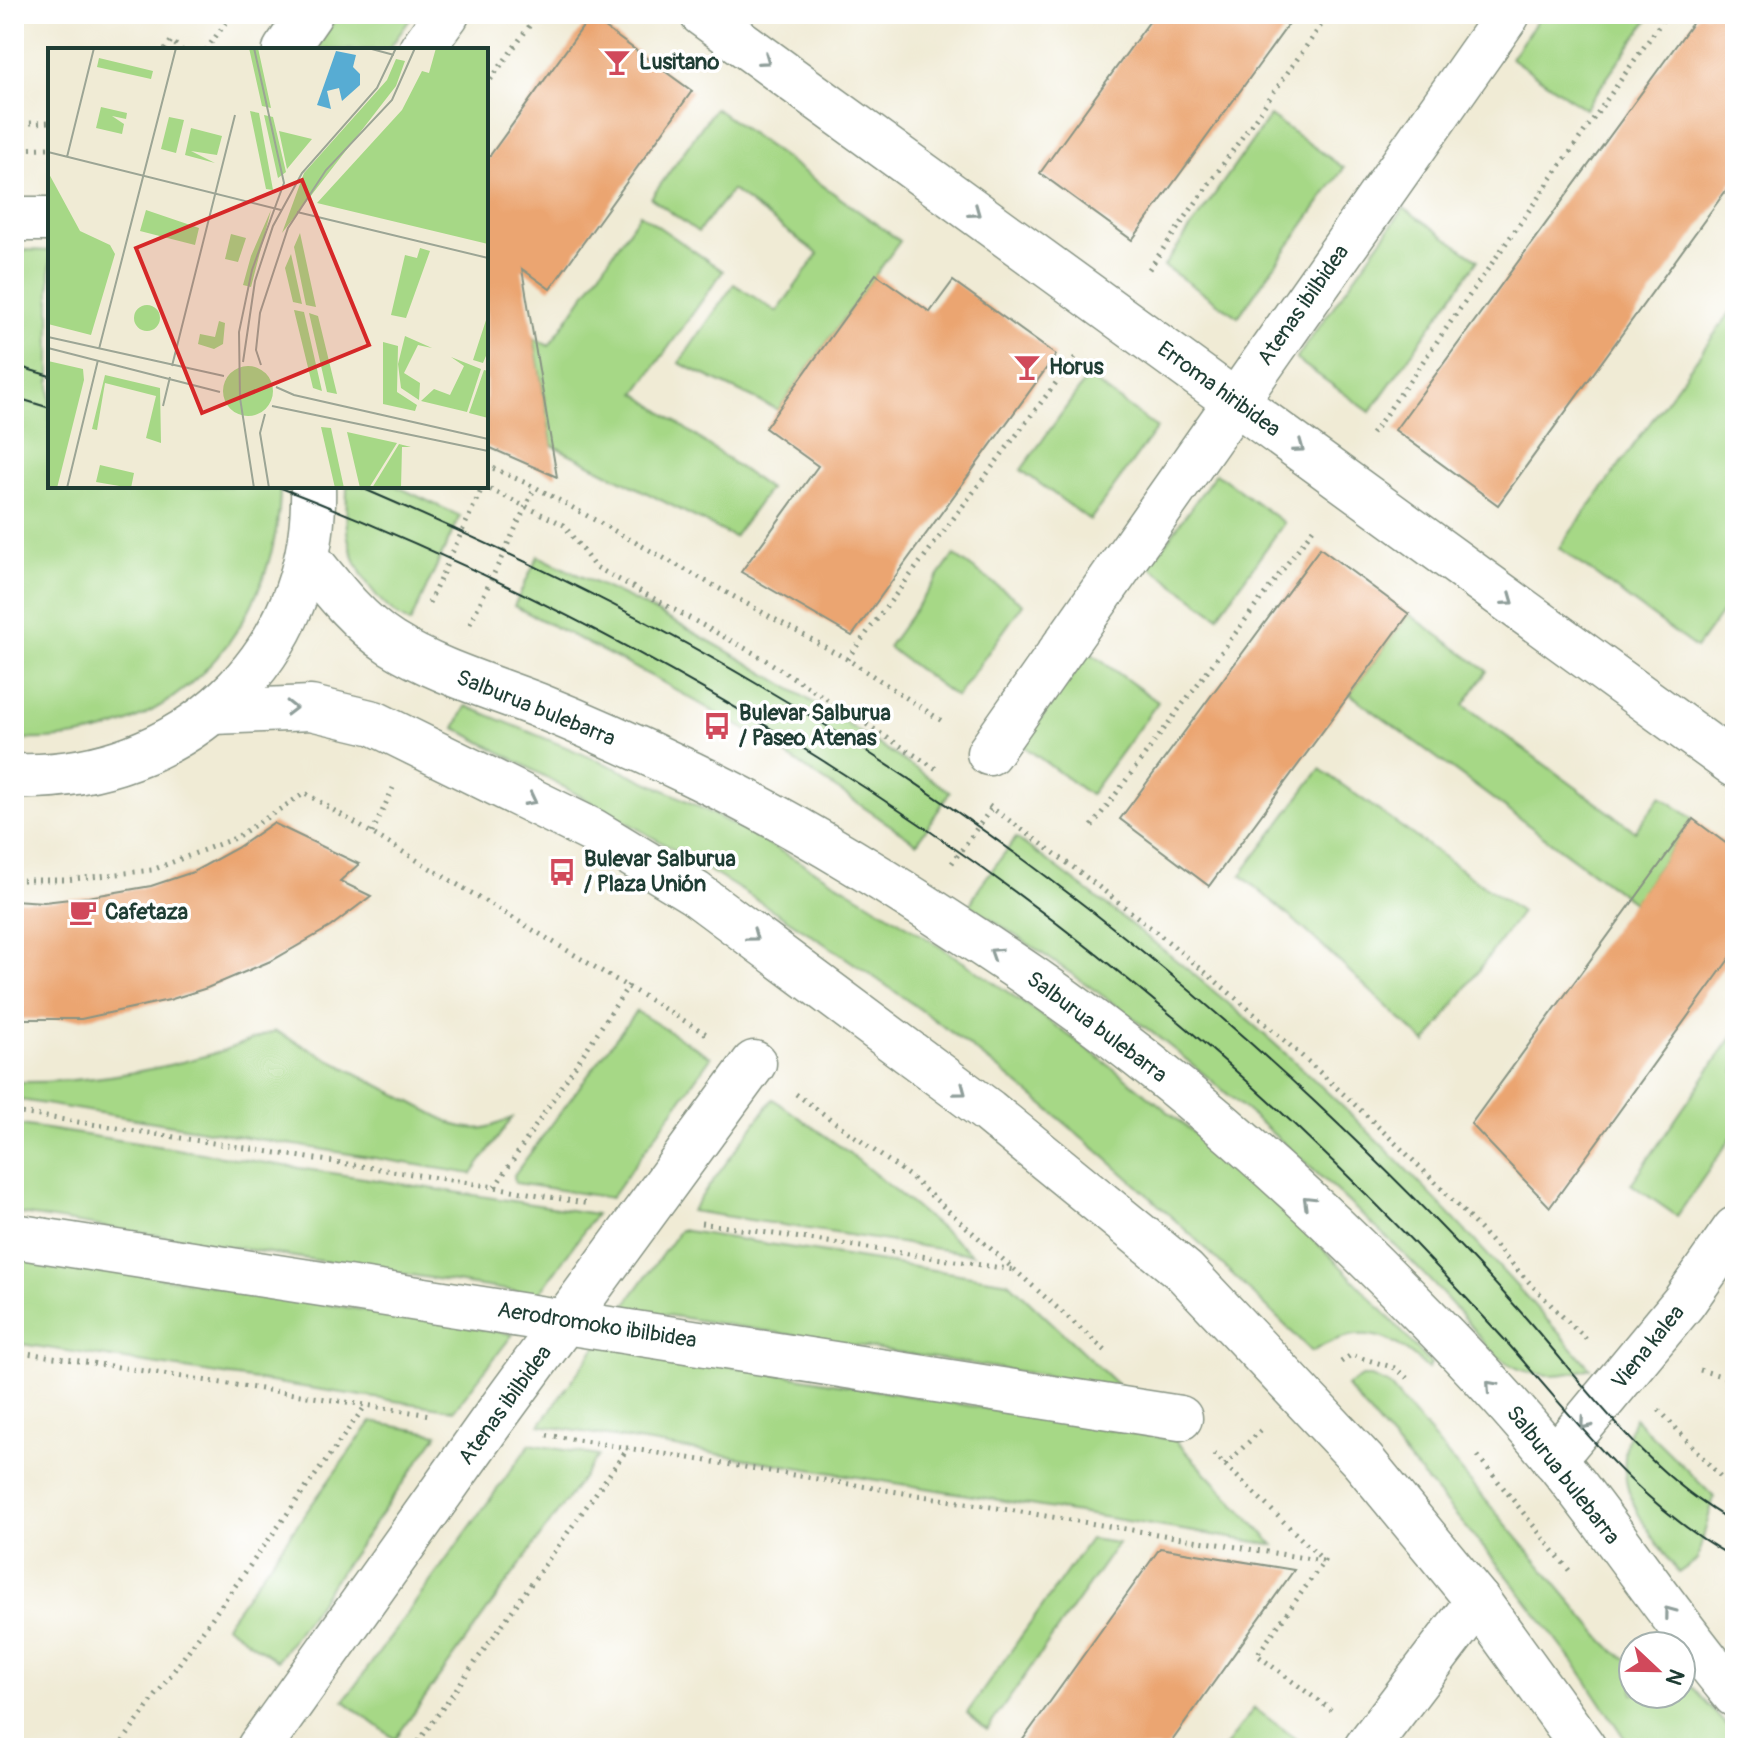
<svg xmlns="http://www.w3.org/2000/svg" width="1749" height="1762" viewBox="0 0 1749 1762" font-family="Pangolin,sans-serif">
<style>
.green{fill:#a6d886;stroke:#628a5d;stroke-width:2}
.building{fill:#eba571}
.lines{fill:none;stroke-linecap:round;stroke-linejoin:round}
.pedestrian-casing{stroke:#889484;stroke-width:47}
.minor-casing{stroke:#889484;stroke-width:47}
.secondary-casing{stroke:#889484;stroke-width:47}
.primary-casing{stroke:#889484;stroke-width:47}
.path{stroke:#889484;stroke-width:5;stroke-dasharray:2 6;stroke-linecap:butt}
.pedestrian{stroke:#fff;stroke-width:44}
.minor{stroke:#fff;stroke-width:44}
.secondary{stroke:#fff;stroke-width:44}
.primary{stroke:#fff;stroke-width:44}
.tram{stroke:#1f3d34;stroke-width:2}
.oneway{stroke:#8f9e9a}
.labels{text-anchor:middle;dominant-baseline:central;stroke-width:7;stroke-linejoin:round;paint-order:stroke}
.poi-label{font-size:22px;font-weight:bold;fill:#1f3d34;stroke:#fff;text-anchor:start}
.street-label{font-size:22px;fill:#1f3d34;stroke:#fff}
.inset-road{fill:none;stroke:#9ca595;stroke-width:2}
.view{fill:#d62828;fill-opacity:0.15;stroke:#d62828;stroke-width:4}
.inset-edge{fill:none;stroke:#1f3d34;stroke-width:4}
</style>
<rect width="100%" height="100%" fill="#fff"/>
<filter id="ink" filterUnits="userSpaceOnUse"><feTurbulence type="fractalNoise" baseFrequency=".0125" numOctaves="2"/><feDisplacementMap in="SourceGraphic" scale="16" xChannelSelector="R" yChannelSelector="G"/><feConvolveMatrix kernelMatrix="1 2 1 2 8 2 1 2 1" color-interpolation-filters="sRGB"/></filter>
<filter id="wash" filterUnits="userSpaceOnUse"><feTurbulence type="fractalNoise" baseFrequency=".006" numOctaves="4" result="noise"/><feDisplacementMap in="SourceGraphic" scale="32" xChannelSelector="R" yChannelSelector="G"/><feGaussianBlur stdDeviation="1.8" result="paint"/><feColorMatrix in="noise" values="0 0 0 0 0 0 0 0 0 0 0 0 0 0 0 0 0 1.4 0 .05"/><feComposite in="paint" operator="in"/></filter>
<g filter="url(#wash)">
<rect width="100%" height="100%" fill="#f0ebd5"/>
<!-- green -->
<path class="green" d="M 339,14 L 414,14 L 388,50 L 314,50 Z
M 1542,14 L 1652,14 L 1585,109 L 1511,58 Z
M 715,108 L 900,241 L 778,410 L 679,363 L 734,284 L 777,312 L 818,254 L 732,190 L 698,232 L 651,198 Z
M 1270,116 L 1344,168 L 1238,317 L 1164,266 Z
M 1404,208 L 1478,260 L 1370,412 L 1296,359 Z
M 640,214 L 723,271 L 636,393 L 769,489 L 734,537 L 552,445 L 534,338 L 549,346 Z
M 25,250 L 50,251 L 50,486 L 280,486 C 280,598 206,708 93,733 C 66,739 41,740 14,739 L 14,251 Z
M 1735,306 L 1735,594 L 1696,648 L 1559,548 Z
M 1088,377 L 1157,428 L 1090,520 L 1021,470 Z
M 1216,473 L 1284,523 L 1218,616 L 1149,566 Z
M 347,486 L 396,486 L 460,516 L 410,623 C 379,607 354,571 348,537 C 345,521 347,503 347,486 Z
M 954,555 L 1023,604 L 956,697 L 888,647 Z
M 538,556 C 577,575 616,592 654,611 C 757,665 855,727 950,792 L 917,843 L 765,741 L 655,678 L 514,606 Z
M 1409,614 L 1487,671 L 1464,705 L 1635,831 L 1661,796 L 1693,819 L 1633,902 L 1350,694 Z
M 1089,652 L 1158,702 L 1090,795 L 1022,745 Z
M 466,706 C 530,732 593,757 656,786 C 719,815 781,851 842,886 C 1011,986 1173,1105 1315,1241 C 1356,1280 1393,1322 1431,1364 L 1428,1369 C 1391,1332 1358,1323 1312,1352 C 1175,1215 1031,1084 871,975 C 738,883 598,804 455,728 Z
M 1320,769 L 1521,912 L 1426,1043 L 1304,929 L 1241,875 Z
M 1016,838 C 1096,896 1175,957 1250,1022 C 1372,1128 1483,1247 1590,1368 C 1559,1379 1525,1378 1498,1357 C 1483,1345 1471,1325 1458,1311 C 1431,1281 1403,1252 1373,1225 C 1311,1167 1248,1110 1182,1056 C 1115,1002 1042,953 970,905 L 980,886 Z
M 636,1011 L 711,1057 L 611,1198 L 515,1183 L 514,1175 Z
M 275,1031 L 455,1125 C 480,1132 489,1128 512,1118 L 472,1174 L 14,1099 L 14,1082 C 77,1083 144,1073 205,1056 C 228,1050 252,1039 275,1031 Z
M 1735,1033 L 1735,1132 L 1677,1216 L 1631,1184 Z
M 773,1099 L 848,1152 L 972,1254 L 691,1211 Z
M 14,1124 L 596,1214 L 538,1295 L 14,1213 Z
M 680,1230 L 1009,1282 L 1121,1388 L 623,1308 Z
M 14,1254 L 513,1334 L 454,1410 L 14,1343 Z
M 598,1344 L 1175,1440 L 1274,1545 L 540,1425 Z
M 1362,1377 L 1371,1377 L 1388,1384 L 1604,1641 L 1615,1652 L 1633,1662 L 1633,1694 L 1681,1694 L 1681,1675 L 1735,1735 L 1735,1748 L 1631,1748 L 1578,1668 L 1505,1573 L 1346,1386 Z
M 1634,1418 L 1714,1497 L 1697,1560 L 1678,1573 C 1642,1520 1607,1486 1634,1418 Z
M 371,1422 L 438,1434 L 277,1661 L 225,1625 Z
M 530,1444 L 598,1456 L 395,1739 L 344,1701 Z
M 1090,1539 L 1118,1543 L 987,1730 L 967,1713 Z
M 1254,1708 L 1297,1739 L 1291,1748 L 1225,1748 Z"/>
<g id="blocks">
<!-- building -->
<path class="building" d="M 1155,14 L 1296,14 L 1132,240 L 1040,173 Z
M 1699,14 L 1735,14 L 1735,178 L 1498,505 L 1395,430 Z
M 590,17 L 692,91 L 550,289 L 522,269 L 557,477 L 486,446 L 486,161 Z
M 876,274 L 930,312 L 953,281 L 1056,355 L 852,636 L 741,572 L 818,466 L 765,428 Z
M 1320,548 L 1409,614 L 1209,886 L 1120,819 Z
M 1693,819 L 1735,850 L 1735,951 L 1550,1207 L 1471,1124 Z
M 273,823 L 359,864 L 340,881 L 371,896 L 330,927 L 273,960 L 207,988 L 169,1000 L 81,1019 L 14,1019 L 14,900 L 44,902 L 88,897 L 151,886 L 193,872 L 237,848 Z
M 1160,1548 L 1294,1570 L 1167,1748 L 1017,1748 Z"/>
</g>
</g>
<g filter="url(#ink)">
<use href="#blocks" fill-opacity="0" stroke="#889484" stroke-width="2"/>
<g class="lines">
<!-- pedestrian casing -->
<g class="pedestrian-casing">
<path id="pedestrian" d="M 989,753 L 1508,14
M 14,1236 L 1180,1418
M 259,1748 L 489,1425 L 754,1063"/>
</g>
<!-- minor casing -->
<g class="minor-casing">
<path id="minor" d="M 702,14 L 1735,765
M 1554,1459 L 1684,1302 L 1735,1229
M 1366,1748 L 1478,1601"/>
</g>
<!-- secondary casing -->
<g class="secondary-casing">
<path id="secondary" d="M 307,557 C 332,588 357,621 391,643 C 436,671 488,686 537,705 C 589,726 640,749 690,773 C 799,825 903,891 1003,958 C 1133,1044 1251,1145 1363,1254 C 1429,1319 1495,1386 1554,1458 C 1616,1535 1671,1619 1735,1695
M 213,712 L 311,708 L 374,723 L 593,831 L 695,893 L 988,1111 L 1185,1272 L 1363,1461 L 1478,1601 L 1584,1748"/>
</g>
<!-- primary casing -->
<g class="primary-casing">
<path id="primary" d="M 285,50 L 310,14
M 421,50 L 447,14
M 14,219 L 50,219
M 14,776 C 181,782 318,657 313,486"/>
</g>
<!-- path -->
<path class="path" d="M 165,50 L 171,41 L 182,50
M 206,50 L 232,14
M 486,86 L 538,14
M 14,124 L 50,122
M 14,149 L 50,148
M 1149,269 L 1329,14
M 1372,434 L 1667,14
M 486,465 L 535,487 L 847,659 L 945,723
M 483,486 L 564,525 L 594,566 L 761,657 L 938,770
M 429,603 L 483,486
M 470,624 L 535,487
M 847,659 L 1077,355
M 989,806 C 1145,916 1290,1039 1426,1173 C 1480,1227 1530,1287 1586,1339
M 1092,826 L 1313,529
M 372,833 L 393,788
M 952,863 L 993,806
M 14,880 L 65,880 L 152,870 L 235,838 L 305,793 L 708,1035
M 796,1094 L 908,1175 L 1108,1353
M 14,1112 L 495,1187 L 589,1204
M 495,1187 L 629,985
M 701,1223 L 1015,1270
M 14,1351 L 430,1415
M 1341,1362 L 1351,1355 L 1395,1368 L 1407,1378
M 1700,1370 L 1735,1380
M 1659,1410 C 1685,1437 1708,1465 1735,1491
M 547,1435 L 1323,1561
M 1214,1454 L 1324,1561 L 1257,1655 L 1331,1710
M 1478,1456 L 1572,1574
M 1225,1465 L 1263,1428
M 118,1748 L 366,1405
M 414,1748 L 628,1448"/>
<!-- pedestrian -->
<use href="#pedestrian" class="pedestrian"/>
<!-- minor -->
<use href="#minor" class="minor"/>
<!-- secondary -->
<use href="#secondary" class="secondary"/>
<!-- primary -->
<use href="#primary" class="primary"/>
<!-- tram -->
<path class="tram" d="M 14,365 L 50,376
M 14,397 L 50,408
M 276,486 C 652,631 1004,851 1298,1128 C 1369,1195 1437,1265 1503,1338 C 1574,1418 1639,1507 1735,1558
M 357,486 C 494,545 629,608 757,684 C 956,800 1148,945 1316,1103 C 1386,1169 1454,1237 1518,1309 C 1584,1383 1646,1474 1735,1523"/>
</g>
<!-- one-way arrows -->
<defs><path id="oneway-chevron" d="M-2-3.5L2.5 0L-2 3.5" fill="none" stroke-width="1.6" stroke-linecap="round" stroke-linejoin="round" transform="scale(2)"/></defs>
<g class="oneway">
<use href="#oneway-chevron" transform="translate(765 60) rotate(36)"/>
<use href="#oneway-chevron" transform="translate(975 212) rotate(36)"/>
<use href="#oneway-chevron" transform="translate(1299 447) rotate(36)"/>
<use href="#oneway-chevron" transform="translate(1509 600) rotate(36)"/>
<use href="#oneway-chevron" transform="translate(291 708) rotate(1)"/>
<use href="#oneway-chevron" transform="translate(531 800) rotate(27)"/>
<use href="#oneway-chevron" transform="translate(753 936) rotate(37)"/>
<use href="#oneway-chevron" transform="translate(995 953) rotate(-147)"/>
<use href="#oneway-chevron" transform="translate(961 1091) rotate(37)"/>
<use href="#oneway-chevron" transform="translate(1308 1201) rotate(-136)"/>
<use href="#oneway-chevron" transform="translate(1491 1386) rotate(-132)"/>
<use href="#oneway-chevron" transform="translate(1585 1424) rotate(130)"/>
<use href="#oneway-chevron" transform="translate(1669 1612) rotate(-127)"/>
</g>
</g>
<!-- icons -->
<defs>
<g id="bar-bare" transform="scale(2.16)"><path d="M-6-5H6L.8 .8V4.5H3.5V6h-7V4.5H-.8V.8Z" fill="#d1495b" stroke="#fff" stroke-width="2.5" paint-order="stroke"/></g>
<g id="bus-bare" transform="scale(2.16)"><path d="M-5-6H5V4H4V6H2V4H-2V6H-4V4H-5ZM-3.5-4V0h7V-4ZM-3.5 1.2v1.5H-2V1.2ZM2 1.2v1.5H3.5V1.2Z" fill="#d1495b" stroke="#fff" stroke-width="2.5" paint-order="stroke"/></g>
<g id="cafe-bare" transform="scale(2.16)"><path d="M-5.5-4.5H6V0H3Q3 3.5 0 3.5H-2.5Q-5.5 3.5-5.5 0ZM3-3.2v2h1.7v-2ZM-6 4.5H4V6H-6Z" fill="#d1495b" stroke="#fff" stroke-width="2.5" paint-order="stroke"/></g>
</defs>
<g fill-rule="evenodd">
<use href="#bar-bare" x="617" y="62"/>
<use href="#bar-bare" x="1027" y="367"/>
<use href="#bus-bare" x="717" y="726"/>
<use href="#bus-bare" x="562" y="872"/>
<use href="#cafe-bare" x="83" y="912"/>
</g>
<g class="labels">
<!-- poi labels -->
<g class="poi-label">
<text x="639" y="62">Lusitano</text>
<text x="1049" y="367">Horus</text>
<text x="739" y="713">Bulevar Salburua<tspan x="739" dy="25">/ Paseo Atenas</tspan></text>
<text x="584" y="859">Bulevar Salburua<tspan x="584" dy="25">/ Plaza Unión</tspan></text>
<text x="105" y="912">Cafetaza</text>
</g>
<!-- street labels -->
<g class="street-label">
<text transform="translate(1303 305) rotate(-55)">Atenas ibilbidea</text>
<text transform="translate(1219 389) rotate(36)">Erroma hiribidea</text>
<text transform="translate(536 708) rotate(22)">Salburua bulebarra</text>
<text transform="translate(1097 1027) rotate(37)">Salburua bulebarra</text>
<text transform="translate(597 1325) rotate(9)">Aerodromoko ibilbidea</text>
<text transform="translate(1648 1347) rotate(-51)">Viena kalea</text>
<text transform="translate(505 1405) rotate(-54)">Atenas ibilbidea</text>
<text transform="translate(1563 1475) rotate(52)">Salburua bulebarra</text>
</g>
</g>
<!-- overview -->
<g transform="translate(48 48)">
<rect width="440" height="440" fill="#f0ebd5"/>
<path d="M 201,0 L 210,0 L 223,60 L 214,58 ZM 388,0 L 440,0 L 440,196 L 269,155 L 354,62 L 374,23 L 381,25 ZM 51,10 L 105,23 L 103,31 L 49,19 ZM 348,11 L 357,13 L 348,38 L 234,185 L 256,125 L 339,32 ZM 53,59 L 79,65 L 78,71 L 64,68 L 76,76 L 74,86 L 48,80 ZM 202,63 L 211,65 L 225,142 L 218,141 ZM 216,67 L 225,69 L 238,124 L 230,130 ZM 121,69 L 136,72 L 128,105 L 113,101 ZM 143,80 L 174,88 L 169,107 L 143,103 L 167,115 L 137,107 ZM 231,83 L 264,91 L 239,121 ZM 0,124 L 32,183 L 62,197 L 67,206 L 43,287 L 0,276 ZM 98,162 L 151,180 L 147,197 L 92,183 ZM 223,162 L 203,239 L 195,237 L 203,208 ZM 252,185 L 268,259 L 258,257 L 246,199 ZM 183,186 L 198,190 L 190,214 L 177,211 ZM 372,200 L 382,203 L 358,270 L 343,267 L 357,207 L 369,210 ZM 243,206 L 254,256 L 245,254 L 237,220 ZM86 270a13 13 0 1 1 26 0a13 13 0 1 1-26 0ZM 246,262 L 256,264 L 274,343 L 265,340 ZM 261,265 L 270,268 L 289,346 L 279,344 ZM 440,266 L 440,303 L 435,315 L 425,312 ZM 171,273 L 177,275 L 175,296 L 166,301 L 150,296 L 152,286 L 167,289 ZM 357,288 L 384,300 L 370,297 L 356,325 L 372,335 L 371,352 L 353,340 L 350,316 ZM 335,294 L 350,298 L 349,344 L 369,357 L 367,363 L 335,356 ZM 403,309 L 433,321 L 419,364 L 373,353 L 386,341 L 402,347 L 416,318 ZM 0,313 L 35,321 L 36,332 L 9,440 L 0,440 ZM175 343a25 25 0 1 1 50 0a25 25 0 1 1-50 0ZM 436,322 L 440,323 L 440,370 L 421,365 ZM 57,327 L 112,340 L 113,395 L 98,390 L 108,348 L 57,335 L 49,382 L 44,381 ZM 273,379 L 283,380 L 296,440 L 287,440 ZM 299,384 L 349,395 L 321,440 L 312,440 ZM 351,396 L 363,399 L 354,399 L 353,440 L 324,440 ZM 52,417 L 86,425 L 83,440 L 48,434 Z" fill="#a6d886"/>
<path d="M 288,3 L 308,7 L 305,19 L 312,26 L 312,37 L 294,53 L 291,40 L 279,43 L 283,61 L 269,57 Z" fill="#57acd3"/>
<path class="inset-road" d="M 206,0 L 236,135 L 204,222 L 191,284 L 192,350 L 206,440M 320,0 L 346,7M 0,104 L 233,162M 19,109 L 46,0M 249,164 L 440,210M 0,289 L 176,328M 0,300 L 172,344M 51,301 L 128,0M 195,314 L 207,233 L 225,178 L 254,125 L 329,40 L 348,0M 213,317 L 208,302 L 212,265 L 240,180 L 278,122 L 344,52 L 367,0M 124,318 L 187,67M 228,339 L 246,347 L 440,391M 115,358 L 122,329M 224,358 L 440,403M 217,366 L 212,385 L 221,440M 19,440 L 50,312"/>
<path class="view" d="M 254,132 L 321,297 L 154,365 L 88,200 Z"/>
<rect width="440" height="440" class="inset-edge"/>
</g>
<!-- margin -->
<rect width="1749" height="1762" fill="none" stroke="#fff" stroke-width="48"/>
<!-- north arrow -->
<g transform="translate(1657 1670) rotate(112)"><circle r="38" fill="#ffffff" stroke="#a5b1ae" stroke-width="2"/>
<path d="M0-6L14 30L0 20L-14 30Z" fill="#d1495b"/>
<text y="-12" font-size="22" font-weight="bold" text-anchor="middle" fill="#1f3d34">N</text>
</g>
</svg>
